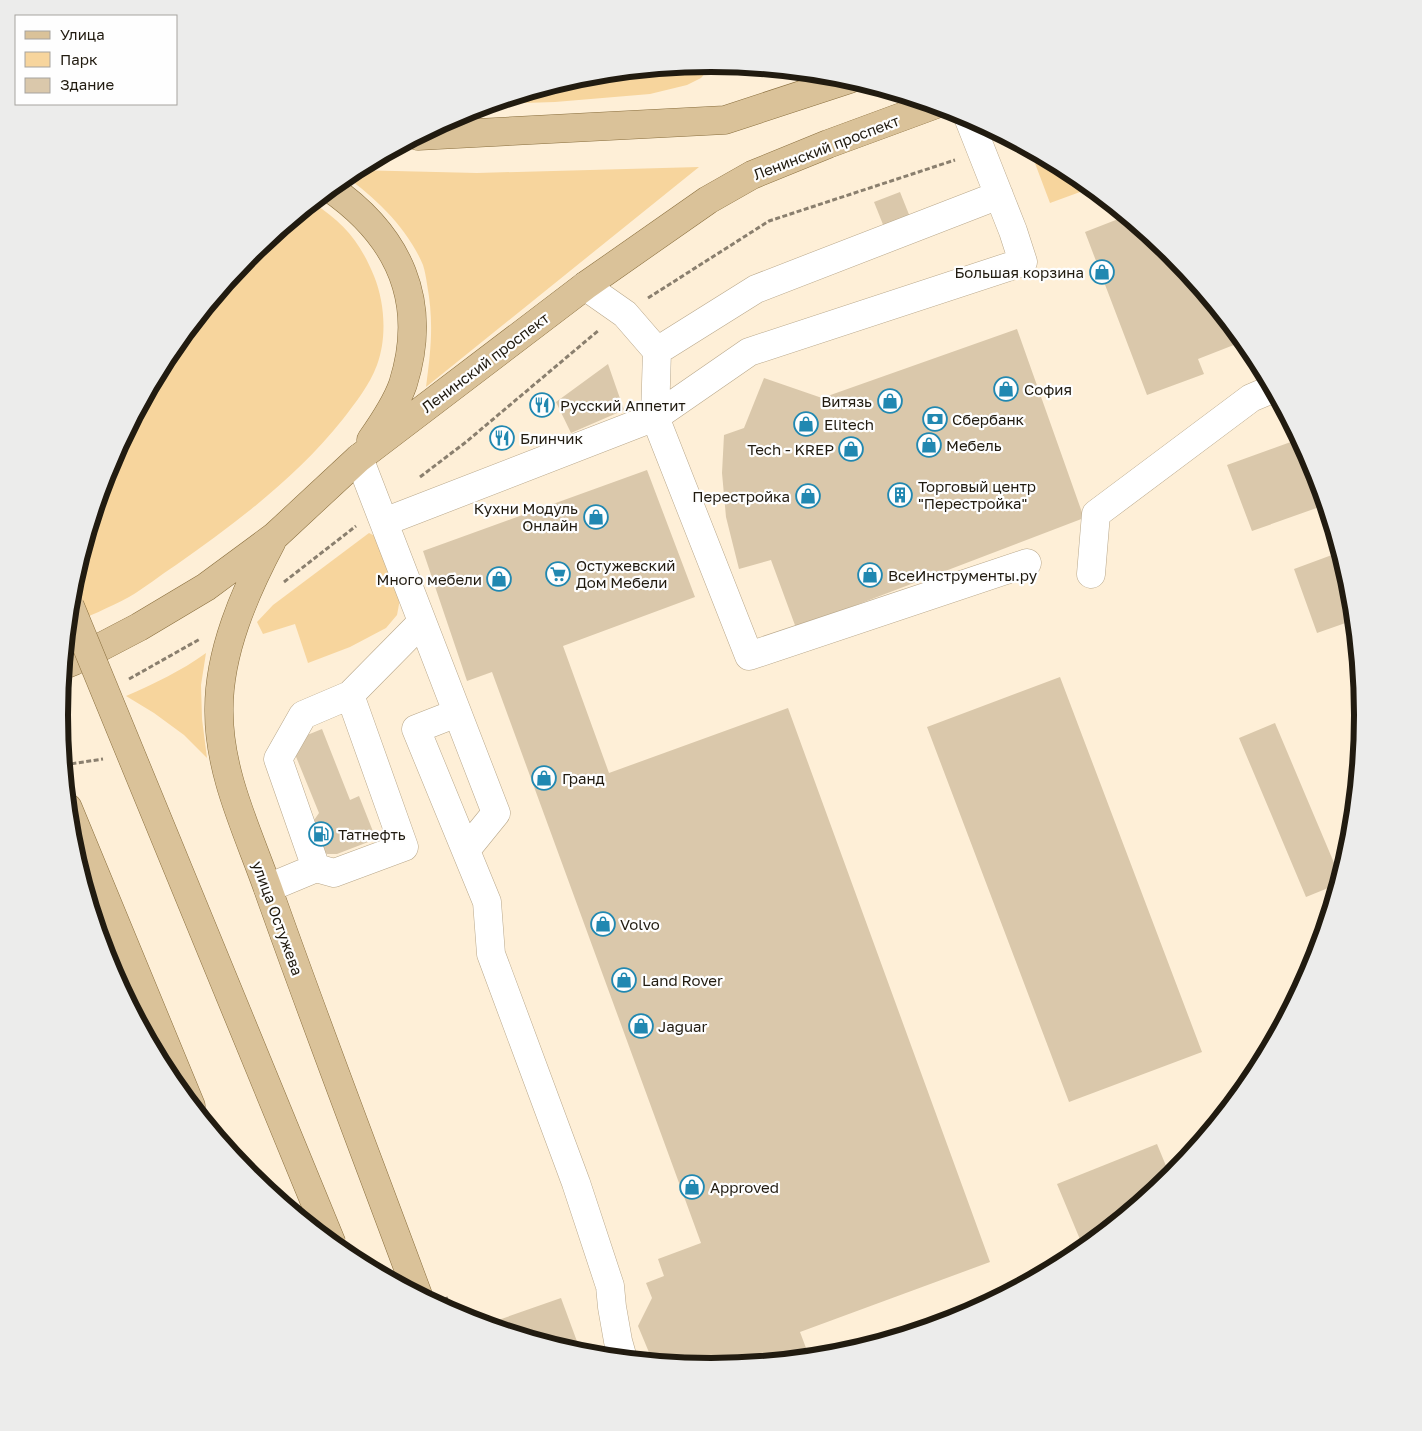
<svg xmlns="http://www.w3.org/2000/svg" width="1422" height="1431" viewBox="0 0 1422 1431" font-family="'Golos Text',sans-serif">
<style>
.green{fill:#f7d59d}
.building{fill:#dac8ab}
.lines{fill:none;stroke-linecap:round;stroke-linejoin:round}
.minor-casing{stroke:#b8a78a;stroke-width:29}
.major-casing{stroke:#896e3d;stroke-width:29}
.path{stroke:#8a7f6e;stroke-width:3;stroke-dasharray:5 2.5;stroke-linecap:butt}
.minor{stroke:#fff;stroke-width:28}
.major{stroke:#dac299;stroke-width:28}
.major-bridge-casing{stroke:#896e3d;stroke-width:29;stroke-linecap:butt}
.major-bridge{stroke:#dac299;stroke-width:28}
.labels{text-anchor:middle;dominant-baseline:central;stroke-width:4.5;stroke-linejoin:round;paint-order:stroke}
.street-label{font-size:15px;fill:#211b10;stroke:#fefefe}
.poi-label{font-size:15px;fill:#211b10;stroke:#fefefe;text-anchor:start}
.rim{fill:none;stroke:#211b10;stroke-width:6}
</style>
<rect width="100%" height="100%" fill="#feefd7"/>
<!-- green -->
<path class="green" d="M 714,63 L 701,78 L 687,85 L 650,94 L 555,102 L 491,104 L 584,76 Z
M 1030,150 L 1074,173 L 1091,188 L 1050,203 Z
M 699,167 L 426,387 C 431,349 434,322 427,284 C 426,278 425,271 423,265 C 408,229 376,198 345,176 L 354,170 L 477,173 Z
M 313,203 C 344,223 360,242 374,276 C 385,303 387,338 377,365 C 369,386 356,402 343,419 C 297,477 236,523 176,565 C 160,575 145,588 129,597 C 109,608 88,616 68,626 L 71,588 L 109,466 L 169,353 L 250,254 Z
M 369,533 L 375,536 L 400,599 L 397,615 L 386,628 L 350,647 L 308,663 L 295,624 L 263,634 L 257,622 L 273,605 Z
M 206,653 L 201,685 L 202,719 L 207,758 L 184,735 L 154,713 L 126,696 C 154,684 181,671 206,653 Z"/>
<!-- building -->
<path class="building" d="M 900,192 L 910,217 L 884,227 L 874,202 Z
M 1126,216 L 1152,238 L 1156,250 L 1163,247 L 1172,254 L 1244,341 L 1198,359 L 1204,374 L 1147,395 L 1085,232 Z
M 1017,329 L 1084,518 L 796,628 L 771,560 L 739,569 L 726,517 L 722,473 L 724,435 L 744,428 L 764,378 L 822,398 Z
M 608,364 L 624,410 L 571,433 L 556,402 Z
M 1299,439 L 1314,466 L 1325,505 L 1252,531 L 1227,465 Z
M 647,470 L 695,597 L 563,646 L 609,773 L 788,708 L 990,1262 L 800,1332 L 809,1356 L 800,1359 L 711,1368 L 653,1362 L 638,1326 L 652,1298 L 646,1283 L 664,1276 L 658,1259 L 701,1243 L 492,672 L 467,681 L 423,551 Z
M 1340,552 L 1351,589 L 1354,620 L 1317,633 L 1294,569 Z
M 1060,677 L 1202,1052 L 1069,1102 L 927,727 Z
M 1275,723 L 1340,877 L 1338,884 L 1306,897 L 1239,738 Z
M 322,729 L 350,800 L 359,796 L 376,839 L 337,854 L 327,854 L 317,845 L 312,823 L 319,813 L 290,742 Z
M 1157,1144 L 1171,1178 L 1084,1249 L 1057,1184 Z
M 561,1298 L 582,1355 L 484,1325 Z"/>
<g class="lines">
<!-- minor casing -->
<g class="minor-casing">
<path id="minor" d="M 585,286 L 625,314 L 657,351 L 655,417 L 749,656 L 1027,563
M 657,351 L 756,289 L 999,195
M 359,458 L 496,813 L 466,850
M 384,522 L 655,417 L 749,352 L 1023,262 L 1013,231 L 968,117
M 1091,574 L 1096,514 L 1251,398 L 1272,389
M 457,713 L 416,729 L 487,902 L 491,954 L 576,1183 L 610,1286 L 612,1307 L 618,1341 L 623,1359
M 316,868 L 334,873 L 404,847 L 350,695
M 268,888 L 316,868 L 278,759 L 303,715 L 350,695 L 422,622"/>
</g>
<!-- major casing -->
<g class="major-casing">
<path id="major" d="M 418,136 L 725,120 L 850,79
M 330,188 C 399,236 429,301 403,384 C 396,404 383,423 371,440
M 272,541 C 245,592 218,653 219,712 C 219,774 248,832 268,889 C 316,1025 368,1160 418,1295
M 64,665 L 74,661 L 139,627 L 206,587 L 275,536 L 359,458 L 585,286 L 708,200 L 752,175 L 828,144 L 934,105
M 68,808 L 191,1106"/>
</g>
<!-- path -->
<path class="path" d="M 648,298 L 769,221 L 955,160
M 420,477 L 466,442 L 599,330
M 284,582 L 356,526
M 129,679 L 200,639
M 64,765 L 103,759
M 446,1297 L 452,1313"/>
<!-- minor -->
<use href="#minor" class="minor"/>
<!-- major -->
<use href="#major" class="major"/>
<!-- major-bridge casing -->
<g class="major-bridge-casing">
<path id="major-bridge" d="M 70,606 L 332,1244"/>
</g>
<!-- major-bridge -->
<use href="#major-bridge" class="major-bridge"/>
</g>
<!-- icons -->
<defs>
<g id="shop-ring" transform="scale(1.25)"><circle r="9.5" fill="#fefefe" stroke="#2188b1" stroke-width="1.5"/><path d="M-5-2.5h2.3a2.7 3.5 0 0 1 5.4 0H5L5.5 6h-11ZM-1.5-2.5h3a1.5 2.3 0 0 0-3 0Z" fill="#2188b1"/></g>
<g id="restaurant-ring" transform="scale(1.25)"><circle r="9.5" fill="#fefefe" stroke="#2188b1" stroke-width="1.5"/><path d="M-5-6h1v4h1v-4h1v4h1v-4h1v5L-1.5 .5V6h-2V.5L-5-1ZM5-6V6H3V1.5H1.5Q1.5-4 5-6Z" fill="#2188b1"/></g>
<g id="bank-ring" transform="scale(1.25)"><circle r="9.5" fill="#fefefe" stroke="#2188b1" stroke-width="1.5"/><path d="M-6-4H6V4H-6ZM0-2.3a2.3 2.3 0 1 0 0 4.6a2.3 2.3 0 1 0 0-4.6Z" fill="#2188b1"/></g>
<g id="building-ring" transform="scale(1.25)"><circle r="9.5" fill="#fefefe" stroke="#2188b1" stroke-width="1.5"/><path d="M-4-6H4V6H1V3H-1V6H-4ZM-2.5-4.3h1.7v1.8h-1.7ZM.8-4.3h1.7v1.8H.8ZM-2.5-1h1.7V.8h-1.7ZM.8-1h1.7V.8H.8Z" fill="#2188b1"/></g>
<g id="supermarket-ring" transform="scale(1.25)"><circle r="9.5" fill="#fefefe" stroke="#2188b1" stroke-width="1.5"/><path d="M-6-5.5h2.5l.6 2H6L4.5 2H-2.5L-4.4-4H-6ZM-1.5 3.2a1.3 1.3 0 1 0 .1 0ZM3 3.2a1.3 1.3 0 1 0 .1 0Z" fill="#2188b1"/></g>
<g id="fuel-ring" transform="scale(1.25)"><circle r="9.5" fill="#fefefe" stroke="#2188b1" stroke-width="1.5"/><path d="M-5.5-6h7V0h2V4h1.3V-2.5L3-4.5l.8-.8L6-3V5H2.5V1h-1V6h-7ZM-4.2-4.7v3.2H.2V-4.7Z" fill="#2188b1"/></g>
</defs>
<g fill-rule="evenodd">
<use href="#shop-ring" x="1102" y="272"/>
<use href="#shop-ring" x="1006" y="389"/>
<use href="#shop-ring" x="890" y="401"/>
<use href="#restaurant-ring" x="542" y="405"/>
<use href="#bank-ring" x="935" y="419"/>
<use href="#shop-ring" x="806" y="424"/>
<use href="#restaurant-ring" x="502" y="438"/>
<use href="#shop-ring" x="929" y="445"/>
<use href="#shop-ring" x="851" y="449"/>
<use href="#building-ring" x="900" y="495"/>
<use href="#shop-ring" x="808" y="496"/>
<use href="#shop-ring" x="596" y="517"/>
<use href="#supermarket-ring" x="558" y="574"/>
<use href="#shop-ring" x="870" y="575"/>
<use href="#shop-ring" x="499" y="579"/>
<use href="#shop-ring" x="544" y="778"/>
<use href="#fuel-ring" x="321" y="834"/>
<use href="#shop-ring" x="603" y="924"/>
<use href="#shop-ring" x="624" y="980"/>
<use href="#shop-ring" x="641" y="1026"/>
<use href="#shop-ring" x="692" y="1187"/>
</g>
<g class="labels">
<!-- street labels -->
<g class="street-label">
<text transform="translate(826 147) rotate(-21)">Ленинский проспект</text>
<text transform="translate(485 362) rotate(-37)">Ленинский проспект</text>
<text transform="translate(278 918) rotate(70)">улица Остужева</text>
</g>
<!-- poi labels -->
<g class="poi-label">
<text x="1084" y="272" text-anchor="end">Большая корзина</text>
<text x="1024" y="389">София</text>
<text x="872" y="401" text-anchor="end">Витязь</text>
<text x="560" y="405">Русский Аппетит</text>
<text x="952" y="419">Сбербанк</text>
<text x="824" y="424">Elitech</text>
<text x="520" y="438">Блинчик</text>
<text x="946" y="445">Мебель</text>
<text x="834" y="449" text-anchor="end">Tech - KREP</text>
<text x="918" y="486">Торговый центр<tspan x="918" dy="17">"Перестройка"</tspan></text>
<text x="790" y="496" text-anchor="end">Перестройка</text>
<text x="578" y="508" text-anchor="end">Кухни Модуль<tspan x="578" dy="17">Онлайн</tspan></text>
<text x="576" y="565">Остужевский<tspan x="576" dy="17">Дом Мебели</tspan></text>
<text x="888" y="575">ВсеИнструменты.ру</text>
<text x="482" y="579" text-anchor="end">Много мебели</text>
<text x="562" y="778">Гранд</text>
<text x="338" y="834">Татнефть</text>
<text x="620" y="924">Volvo</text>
<text x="642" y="980">Land Rover</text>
<text x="658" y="1026">Jaguar</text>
<text x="710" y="1187">Approved</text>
</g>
</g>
<!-- crop -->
<path d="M0 0H1422V1431H0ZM68 715a643 643 0 1 1 1286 0a643 643 0 1 1-1286 0Z" fill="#ececeb" fill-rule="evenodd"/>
<path class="rim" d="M68 715a643 643 0 1 1 1286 0a643 643 0 1 1-1286 0Z"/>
<!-- legend -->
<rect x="15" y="15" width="162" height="90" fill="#fefefe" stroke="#a6a39f"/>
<rect x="25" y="31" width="25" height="8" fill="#dac299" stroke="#a6a39f"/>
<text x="60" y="40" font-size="15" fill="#211b10">Улица</text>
<rect x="25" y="52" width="25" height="15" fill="#f7d59d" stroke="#a6a39f"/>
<text x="60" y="65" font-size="15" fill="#211b10">Парк</text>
<rect x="25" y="78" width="25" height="15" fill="#dac8ab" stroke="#a6a39f"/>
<text x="60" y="90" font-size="15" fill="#211b10">Здание</text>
</svg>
